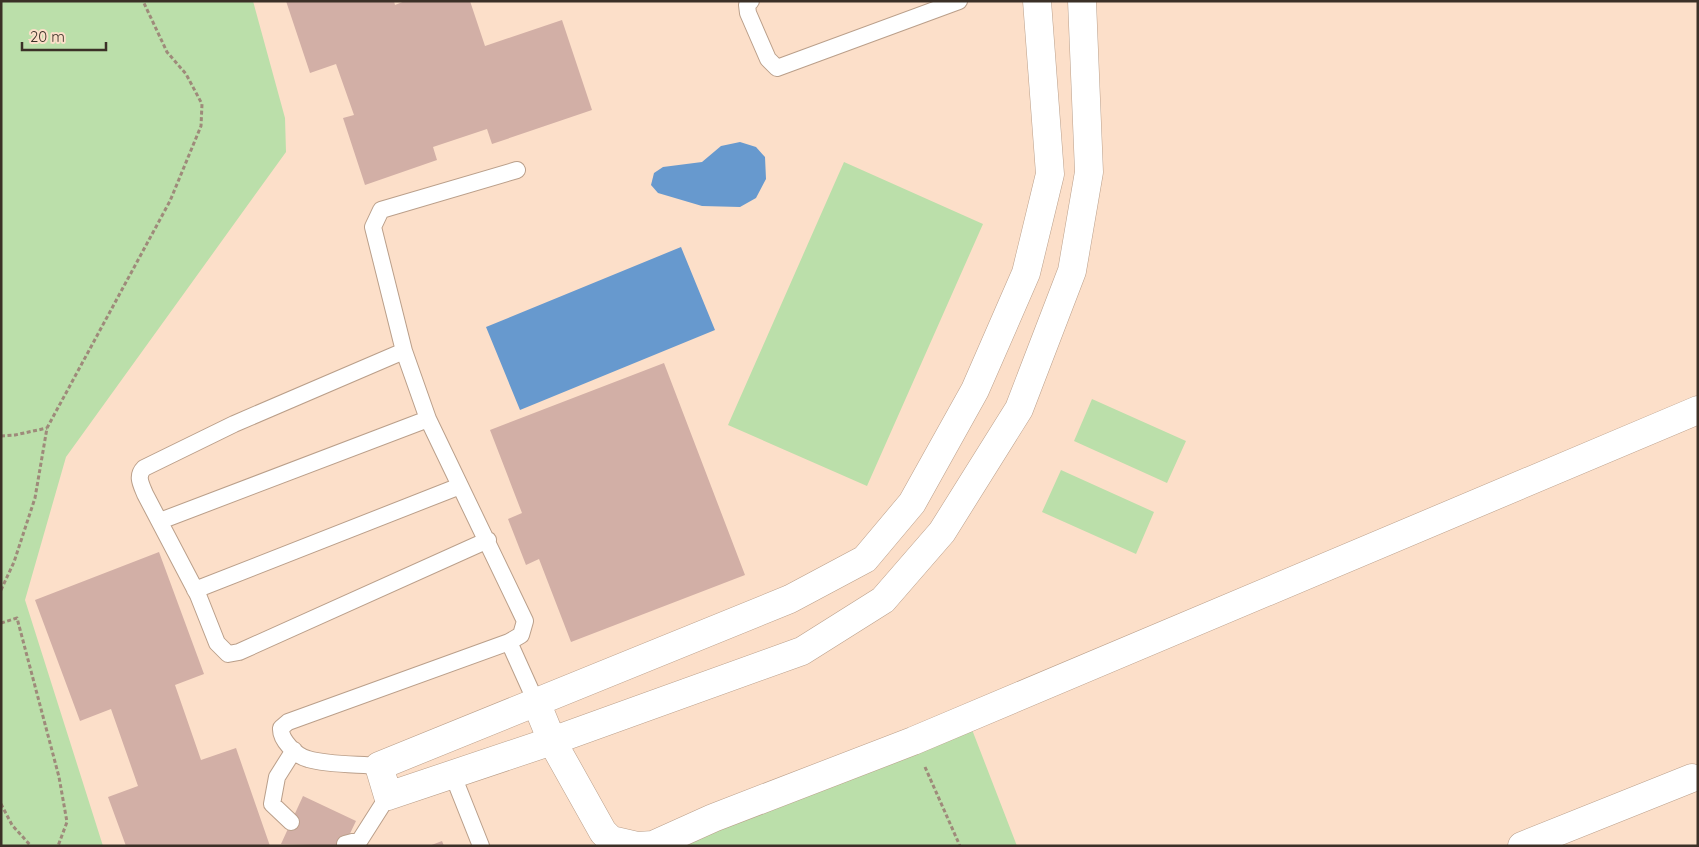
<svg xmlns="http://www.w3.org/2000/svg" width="1699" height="847" viewBox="0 0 1699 847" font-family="Quicksand,sans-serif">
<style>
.green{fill:#bbdfaa}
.water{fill:#6799ce}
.building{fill:#d2afa6}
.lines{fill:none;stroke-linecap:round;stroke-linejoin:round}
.lane-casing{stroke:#ba9f8a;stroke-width:18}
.street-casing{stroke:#ba9f8a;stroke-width:29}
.path{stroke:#9e8a7a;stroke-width:3;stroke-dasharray:4 2.5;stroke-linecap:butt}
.lane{stroke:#fff;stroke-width:16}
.street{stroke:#fff;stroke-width:28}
</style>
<rect width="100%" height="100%" fill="#fcdfc9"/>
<!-- green -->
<path class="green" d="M 1,1 L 253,1 L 285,118 L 286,152 L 66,457 L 25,600 L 103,846 L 1,846 Z
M 844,162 L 983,224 L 867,486 L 728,425 Z
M 1092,399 L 1186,441 L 1167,483 L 1074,441 Z
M 1061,470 L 1154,512 L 1136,554 L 1042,512 Z
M 971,727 L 1017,846 L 672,846 Z"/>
<!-- water -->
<path class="water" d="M 740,142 L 756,147 L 765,157 L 766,179 L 756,198 L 740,207 L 702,206 L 658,193 L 651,185 L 654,173 L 663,167 L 702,162 L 721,146 Z
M 681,247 L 715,330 L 520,410 L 486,327 Z"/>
<!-- building -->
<path class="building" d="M 286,1 L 394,1 L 395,5 L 405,1 L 470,1 L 485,46 L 562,20 L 592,110 L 492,144 L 487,129 L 433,147 L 437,160 L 365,185 L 343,118 L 354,115 L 336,64 L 310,73 Z
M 664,363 L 745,575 L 571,642 L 539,559 L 526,565 L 508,519 L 522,513 L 490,430 Z
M 159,552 L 204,674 L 175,685 L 201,760 L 236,748 L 270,846 L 126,846 L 108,797 L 138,786 L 111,709 L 80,721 L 35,600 Z
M 303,796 L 356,821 L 344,846 L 281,844 Z
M 442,841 L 444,846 L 429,846 Z"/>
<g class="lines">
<!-- lane casing -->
<g class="lane-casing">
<path id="lane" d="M 751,1 L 747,5 L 748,13 L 768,59 L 777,68 L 959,1
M 404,351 L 234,424 L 144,468 C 136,476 141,484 145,494 L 198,595 L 217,643 L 228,654 L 239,652 L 488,540
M 160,521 L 428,419
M 195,590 L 460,486
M 509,642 L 536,702
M 379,766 C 357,764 328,765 308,759 C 296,756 280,740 281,728 L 288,722 L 509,642 L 521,635 L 525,621 L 428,419 L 404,351 L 373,227 L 381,210 L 517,170
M 452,773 L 481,846
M 291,822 L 272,804 L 277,777 L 294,750
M 345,844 L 360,840 L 388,796"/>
</g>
<!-- street casing -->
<g class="street-casing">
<path id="street" d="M 1037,1 L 1050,174 L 1026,273 L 975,390 L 912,503 L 865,559 L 790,599 L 379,766 L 388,796 L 552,741 L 802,651 L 883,600 L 942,532 L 1019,409 L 1072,271 L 1089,172 L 1082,1
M 536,702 L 552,741 L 603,832 L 611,840 L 637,846
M 638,846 L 653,845 L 713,818 L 913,741 L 1698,410
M 1522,846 L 1692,778"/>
</g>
<!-- path -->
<path class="path" d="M 1,436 L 15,435 L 47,428
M 1,590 L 14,562 L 35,498 L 47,428 L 170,201 L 201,126 L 202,104 L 186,74 L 167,52 L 143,1
M 1,623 L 17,618 L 59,777 L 67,822 L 58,846
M 925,767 L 960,846
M 1,804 L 12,825 L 31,846"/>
<!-- lane -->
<use href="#lane" class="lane"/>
<!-- street -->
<use href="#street" class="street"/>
</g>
<!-- border -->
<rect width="1699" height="847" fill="none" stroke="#3b3027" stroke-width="5"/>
<!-- scale -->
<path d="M22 42v8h84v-8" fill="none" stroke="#3b3027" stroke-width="2.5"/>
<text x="30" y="42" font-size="15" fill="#3b3027" stroke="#fcdfc9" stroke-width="4" paint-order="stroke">20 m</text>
</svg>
